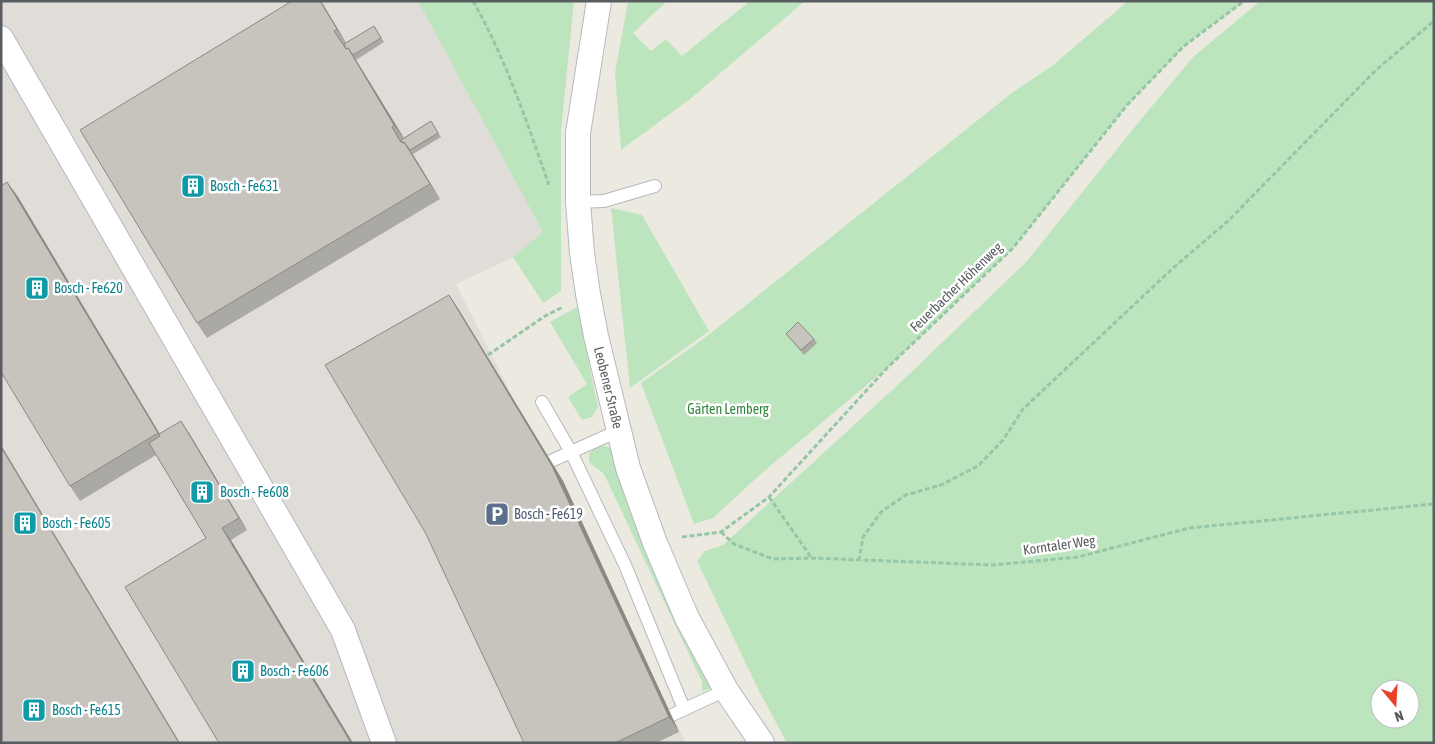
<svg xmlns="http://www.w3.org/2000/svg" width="1435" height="744" viewBox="0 0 1435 744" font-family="'Asap Condensed',sans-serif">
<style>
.industrial{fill:#e0ddd8}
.green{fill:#bce5be;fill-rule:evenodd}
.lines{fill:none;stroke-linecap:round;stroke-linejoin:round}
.service-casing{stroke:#b6b8bd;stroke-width:14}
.minor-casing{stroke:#b6b8bd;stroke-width:26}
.path{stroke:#95c6a5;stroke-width:3;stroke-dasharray:5 2.5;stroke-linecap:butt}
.service{stroke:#fff;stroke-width:12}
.minor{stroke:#fff;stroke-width:24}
.wall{fill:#aba9a3}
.shaded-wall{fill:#8b8984}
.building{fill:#c7c4bd;stroke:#8b8984}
.labels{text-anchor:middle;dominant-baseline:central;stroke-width:5;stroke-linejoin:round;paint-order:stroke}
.culture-label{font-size:14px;fill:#0d838f;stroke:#fff;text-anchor:start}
.street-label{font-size:14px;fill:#595c61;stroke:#fff}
.park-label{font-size:14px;fill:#34853c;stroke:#fff}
.service-label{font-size:14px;fill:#4e5e75;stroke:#fff;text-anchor:start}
</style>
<rect width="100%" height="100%" fill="#eceae0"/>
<!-- industrial -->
<path class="industrial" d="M 1,1 L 454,1 L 555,238 L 456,284 L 686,743 L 1,743 Z"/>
<!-- green -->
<path class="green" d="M 418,1 L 574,1 L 561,131 L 561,291 L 543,303 L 513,257 L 543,232 Z
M 628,1 L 667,1 L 633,33 L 651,51 L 666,39 L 682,56 L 750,1 L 805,1 L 690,99 L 621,150 L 615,73 Z
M 1128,1 L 1244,1 L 1184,46 L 1128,104 L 1013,248 L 887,368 L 762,473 L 713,518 L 694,524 L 641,383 L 706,337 L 1013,92 L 1052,66 Z
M 1260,1 L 1434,1 L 1434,743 L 787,743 L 758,689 L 697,561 L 705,551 L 723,545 L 902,381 L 1027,261 L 1142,118 L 1193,57 ZM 1380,689 L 1410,689 L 1410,719 L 1380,719 Z
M 611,208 L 642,215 L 709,331 L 630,388 Z
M 577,307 L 598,407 L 592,417 L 582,420 L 568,397 L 587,384 L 550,322 Z
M 595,446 L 605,446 L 612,449 L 710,678 L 710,689 L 702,691 L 702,682 L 604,474 L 589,462 L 589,454 Z"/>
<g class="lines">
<!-- service casing -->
<g class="service-casing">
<path id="service" d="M 578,202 L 604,201 L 655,186
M 542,402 L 571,452 L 625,565 L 684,709
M 551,461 L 618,431
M 672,715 L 726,690"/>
</g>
<!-- minor casing -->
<g class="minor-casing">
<g id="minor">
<path id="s1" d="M 599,1 L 578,133 L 578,202 L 582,253 L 588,294 L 596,336 L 628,468 L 655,543 L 687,618 L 726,690 L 762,743"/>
<path d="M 1,38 L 343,630 L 384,743"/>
</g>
</g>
<!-- path -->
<path class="path" d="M 473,1 C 506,59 527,123 549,185
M 488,355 L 545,316 L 563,307
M 769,497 L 811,557
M 721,532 L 734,544 L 773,559 L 811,558 L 993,565 L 1078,557 L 1189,528 L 1434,504
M 682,537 L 721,532 L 769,497 L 887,368 L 1013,248 L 1128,104 L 1184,46 L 1244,1
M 859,561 L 863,537 L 881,512 L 906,495 L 941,485 L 978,466 L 1003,440 L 1023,409 L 1172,269 L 1228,221 L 1376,70 L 1434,21"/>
<!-- service -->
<use href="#service" class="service"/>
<!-- minor -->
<use href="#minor" class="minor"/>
</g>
<!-- wall -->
<path class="wall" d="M 292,1 L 321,1 L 346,43 L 374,26 L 384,42 L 356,60 L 404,138 L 431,121 L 441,137 L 413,154 L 440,199 L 207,338 L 197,323 Z
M 7,182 L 18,197 L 160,434 L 189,433 L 247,530 L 231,540 L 206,538 L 156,455 L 80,501 L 70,486 Z
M 449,295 L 459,310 L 563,481 L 679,732 L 656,743 L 524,743 Z
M 786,334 L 814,339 L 817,343 L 804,355 Z"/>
<!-- shaded-wall -->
<path class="shaded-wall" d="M 320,1 L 321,1 L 322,3 L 347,44 L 337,29 Z
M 348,48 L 358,63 L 405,140 L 394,125 Z
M 404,142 L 414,157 L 440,199 L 430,184 Z
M 7,182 L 18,197 L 168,448 L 158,433 Z
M 449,295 L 459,310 L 563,481 L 679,732 L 669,717 Z
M 181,421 L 189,433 L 247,530 L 239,518 Z
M 1,445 L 180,743 L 179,743 L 1,447 Z
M 222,528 L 231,540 L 353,743 L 351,743 Z"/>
<!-- building -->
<path class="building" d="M 292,1 L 320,1 L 337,29 L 334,31 L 346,49 L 348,48 L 394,125 L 392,127 L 400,141 L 402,143 L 404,142 L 430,184 L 197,323 L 80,130 Z
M 374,26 L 381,38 L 353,55 L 348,48 L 346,49 L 344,44 Z
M 431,121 L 438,133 L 410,150 L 404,142 L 403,143 L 401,140 Z
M 7,182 L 158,433 L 70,486 L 1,372 L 1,186 Z
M 449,295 L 552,466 L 669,717 L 615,743 L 524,743 L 425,532 L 325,365 Z
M 798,322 L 814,339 L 801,350 L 786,334 Z
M 181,421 L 239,518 L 222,528 L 351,743 L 219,743 L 125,587 L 206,538 L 149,443 L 160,436 L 159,434 Z
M 1,447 L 179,743 L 1,743 Z"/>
<!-- icons -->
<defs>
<g id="building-square" transform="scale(1.25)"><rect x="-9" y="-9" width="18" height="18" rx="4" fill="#0f9aa8" stroke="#fff"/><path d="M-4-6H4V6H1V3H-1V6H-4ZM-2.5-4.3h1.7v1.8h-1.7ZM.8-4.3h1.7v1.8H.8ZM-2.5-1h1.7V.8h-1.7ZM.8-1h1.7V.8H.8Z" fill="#fff"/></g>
<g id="parking-square" transform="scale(1.25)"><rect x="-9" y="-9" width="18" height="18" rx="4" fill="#5c6f8a" stroke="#fff"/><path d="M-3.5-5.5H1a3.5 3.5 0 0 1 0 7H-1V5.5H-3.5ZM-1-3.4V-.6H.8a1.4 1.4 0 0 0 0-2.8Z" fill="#fff"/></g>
</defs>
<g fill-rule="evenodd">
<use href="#building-square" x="193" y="186"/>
<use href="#building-square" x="37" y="288"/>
<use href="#building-square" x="202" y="492"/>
<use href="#parking-square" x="497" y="514"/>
<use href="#building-square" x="25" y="523"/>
<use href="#building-square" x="243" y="671"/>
<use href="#building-square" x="34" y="710"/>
</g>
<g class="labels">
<!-- culture labels -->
<g class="culture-label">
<text x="210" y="186">Bosch - Fe631</text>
<text x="54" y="288">Bosch - Fe620</text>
<text x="220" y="492">Bosch - Fe608</text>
<text x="42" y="523">Bosch - Fe605</text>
<text x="260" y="671">Bosch - Fe606</text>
<text x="52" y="710">Bosch - Fe615</text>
</g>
<!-- street labels -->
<g class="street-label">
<text transform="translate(956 287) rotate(-44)">Feuerbacher Höhenweg</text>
<text stroke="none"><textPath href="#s1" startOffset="391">Leobener Straße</textPath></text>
<text transform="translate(1059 545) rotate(-8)">Korntaler Weg</text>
</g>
<!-- park labels -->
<g class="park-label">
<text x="728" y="409">Gärten Lemberg</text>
</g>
<!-- service labels -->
<g class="service-label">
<text x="514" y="514">Bosch - Fe619</text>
</g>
</g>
<!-- border -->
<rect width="1435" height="744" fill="none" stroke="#595c61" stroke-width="5"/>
<!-- north arrow -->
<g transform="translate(1395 704) rotate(162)"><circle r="24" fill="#ffffff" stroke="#bdbec0"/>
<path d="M0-4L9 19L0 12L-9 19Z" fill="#ea4228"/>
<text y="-8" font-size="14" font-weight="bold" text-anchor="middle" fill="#595c61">N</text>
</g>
</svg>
